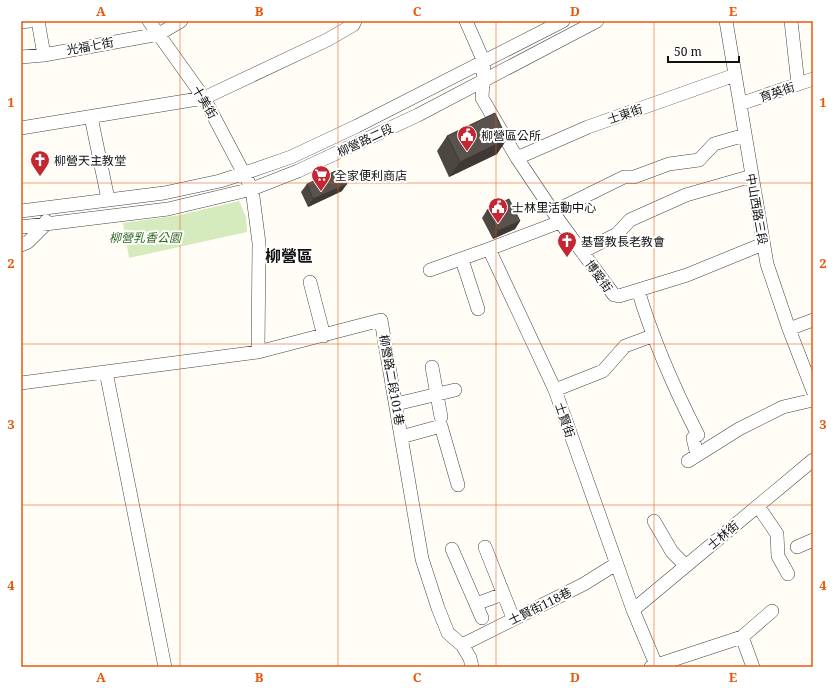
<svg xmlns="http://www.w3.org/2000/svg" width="834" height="688" viewBox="0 0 834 688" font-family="'Noto Serif','Noto Sans TC',serif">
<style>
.green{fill:#d6ebbd}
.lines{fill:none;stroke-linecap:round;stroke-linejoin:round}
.minor-casing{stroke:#444;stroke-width:14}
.minor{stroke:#fff;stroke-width:13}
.wall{fill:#4d4742}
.shaded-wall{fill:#3f3936}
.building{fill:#5a524d;stroke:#3f3936}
.grid{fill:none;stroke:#e8590c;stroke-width:1;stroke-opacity:0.55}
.labels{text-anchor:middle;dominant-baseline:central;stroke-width:4;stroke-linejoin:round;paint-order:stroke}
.street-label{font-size:12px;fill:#111;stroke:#fff}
.poi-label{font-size:12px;fill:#111;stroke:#fff;text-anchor:start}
.park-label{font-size:12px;font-style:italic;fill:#316b1f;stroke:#fff}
.district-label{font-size:16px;font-weight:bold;fill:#111;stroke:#fff}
.neatline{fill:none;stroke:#e8590c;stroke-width:1.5}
.grid-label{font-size:13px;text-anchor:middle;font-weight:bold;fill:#e8590c}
</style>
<rect width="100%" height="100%" fill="#fffdf5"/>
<!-- green -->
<path class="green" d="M 239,201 L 246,217 L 247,232 L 129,258 L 123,223 L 180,215 Z"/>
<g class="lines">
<!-- minor casing -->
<g class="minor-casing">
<path id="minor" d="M 38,21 L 44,55
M 149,21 L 204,98 L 252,189 L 259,243 L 258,352 L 381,320 L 422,559 L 438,608 L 448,633 L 462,645 L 470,658 L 472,667
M 466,21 L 484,62 L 482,98 L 517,158 L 560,222 L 614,295 L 619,296 L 687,275 L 763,244
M 726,21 L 767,264 L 789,329 L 813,391
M 791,21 L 798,84
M 21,22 L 29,21
M 21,57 L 44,55 L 159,34 L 181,21
M 740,104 L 813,79
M 91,117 L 108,199
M 21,128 L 204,98 L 327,40 L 353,25 L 355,21
M 517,158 L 588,127 L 735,75
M 21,211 L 164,193 L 220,181 L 245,173 L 291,157 L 357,126 L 563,21
M 553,212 L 624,177 L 634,177 L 669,164 L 699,160 L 714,144 L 745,135
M 560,222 L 489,249 L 555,390 L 633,610 L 657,667
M 21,227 L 168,209 L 252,189 L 298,171 L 418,115 L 597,21
M 21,245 L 28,242 L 46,224 L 46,221
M 582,252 L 617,234 L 630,220 L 686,195 L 752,176
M 462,260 L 478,309
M 430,270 L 489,249
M 310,282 L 324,336
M 638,290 C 653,340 674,388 698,435 L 693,438 L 697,455
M 789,329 L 813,320
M 432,367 L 441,417
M 106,372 L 165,667
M 21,383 L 258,352
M 555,390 L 603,371 L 625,346 L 652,336
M 396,404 L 455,390
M 401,437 L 441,426 L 458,485
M 688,461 L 739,429 L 783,407 L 813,400
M 758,506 L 777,534 L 778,556 L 788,574
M 654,521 L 672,552 L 686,566
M 485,547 L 513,618
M 797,547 L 813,540
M 452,549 L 482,618
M 476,604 L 503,594
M 633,610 L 813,460
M 742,637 L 753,667
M 462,645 L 584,584 L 616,564
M 651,667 L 742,637 L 772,611"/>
</g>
<!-- minor -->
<use href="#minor" class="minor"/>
</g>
<!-- wall -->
<path class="wall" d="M 447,136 L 507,139 L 497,154 L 449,177 L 437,151 Z
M 307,184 L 342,191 L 308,207 L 301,192 Z
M 487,210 L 520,221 L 515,229 L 493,239 L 482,218 Z"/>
<!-- shaded-wall -->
<path class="shaded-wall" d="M 507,139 L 497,154 L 449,177 L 460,162 Z
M 347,184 L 342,191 L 308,207 L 313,199 Z
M 520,221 L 515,229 L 493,239 L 498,231 Z"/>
<!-- building -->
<path class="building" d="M 495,113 L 507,139 L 460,162 L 447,136 Z
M 340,169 L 347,184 L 313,199 L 307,184 Z
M 509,199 L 520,221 L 498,231 L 487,210 Z"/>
<!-- grid -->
<path class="grid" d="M 180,21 L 180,667M 338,21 L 338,667M 496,21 L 496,667M 654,21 L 654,667M 21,183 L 813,183M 21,344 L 813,344M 21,505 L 813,505"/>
<!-- icons -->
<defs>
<g id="civic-pin" transform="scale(1)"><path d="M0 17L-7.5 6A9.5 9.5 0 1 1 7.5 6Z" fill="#c42632" stroke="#fff"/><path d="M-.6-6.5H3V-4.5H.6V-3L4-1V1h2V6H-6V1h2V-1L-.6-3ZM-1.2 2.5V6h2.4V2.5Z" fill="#fff"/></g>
<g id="church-pin" transform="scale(1)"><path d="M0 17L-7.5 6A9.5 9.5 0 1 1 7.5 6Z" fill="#c42632" stroke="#fff"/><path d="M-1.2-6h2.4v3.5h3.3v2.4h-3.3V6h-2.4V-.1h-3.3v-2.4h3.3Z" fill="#fff"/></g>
<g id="supermarket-pin" transform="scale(1)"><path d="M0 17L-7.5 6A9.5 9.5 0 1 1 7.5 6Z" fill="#c42632" stroke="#fff"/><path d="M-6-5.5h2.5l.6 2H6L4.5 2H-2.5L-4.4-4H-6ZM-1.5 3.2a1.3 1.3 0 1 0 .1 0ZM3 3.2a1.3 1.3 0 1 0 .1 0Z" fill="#fff"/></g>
</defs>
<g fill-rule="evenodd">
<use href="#civic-pin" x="467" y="135"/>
<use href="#church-pin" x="40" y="160"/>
<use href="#supermarket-pin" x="321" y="175"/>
<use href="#civic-pin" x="498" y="207"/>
<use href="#church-pin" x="567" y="241"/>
</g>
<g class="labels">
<!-- street labels -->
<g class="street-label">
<text transform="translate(90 46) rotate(-10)">光福七街</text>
<text transform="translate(777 92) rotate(-19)">育英街</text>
<text transform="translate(205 102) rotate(59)">十美街</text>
<text transform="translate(625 114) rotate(-19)">士東街</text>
<text transform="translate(365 140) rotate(-25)">柳營路二段</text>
<text transform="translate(757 209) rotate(80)">中山西路三段</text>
<text transform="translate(599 276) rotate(54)">博愛街</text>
<text transform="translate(392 380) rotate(80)">柳營路二段101巷</text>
<text transform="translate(565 420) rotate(71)">士賢街</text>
<text transform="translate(723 535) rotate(-40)">士林街</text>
<text transform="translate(540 606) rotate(-26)">士賢街118巷</text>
</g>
<!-- poi labels -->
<g class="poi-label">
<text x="481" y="135">柳營區公所</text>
<text x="54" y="160">柳營天主教堂</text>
<text x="335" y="175">全家便利商店</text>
<text x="512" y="207">士林里活動中心</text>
<text x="581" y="241">基督教長老教會</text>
</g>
<!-- park labels -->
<g class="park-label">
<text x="145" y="237">柳營乳香公園</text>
</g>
<!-- district labels -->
<g class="district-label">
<text x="289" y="256">柳營區</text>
</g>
</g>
<!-- border -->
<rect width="834" height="688" fill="none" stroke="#ffffff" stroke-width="44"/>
<!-- scale -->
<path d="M668 56v6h71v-6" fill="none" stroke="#111111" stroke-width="2"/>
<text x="674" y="56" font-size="12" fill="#111111" stroke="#ffffff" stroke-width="3" paint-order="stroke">50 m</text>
<rect x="22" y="22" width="790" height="644" class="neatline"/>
<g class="grid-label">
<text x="101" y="16">A</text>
<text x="259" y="16">B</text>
<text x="417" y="16">C</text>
<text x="575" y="16">D</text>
<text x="733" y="16">E</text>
<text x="11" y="107">1</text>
<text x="823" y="107">1</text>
<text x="11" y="268">2</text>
<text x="823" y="268">2</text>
<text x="11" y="429">3</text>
<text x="823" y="429">3</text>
<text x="11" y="590">4</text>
<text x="823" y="590">4</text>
<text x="101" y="682">A</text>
<text x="259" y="682">B</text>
<text x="417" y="682">C</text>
<text x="575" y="682">D</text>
<text x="733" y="682">E</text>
</g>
</svg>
